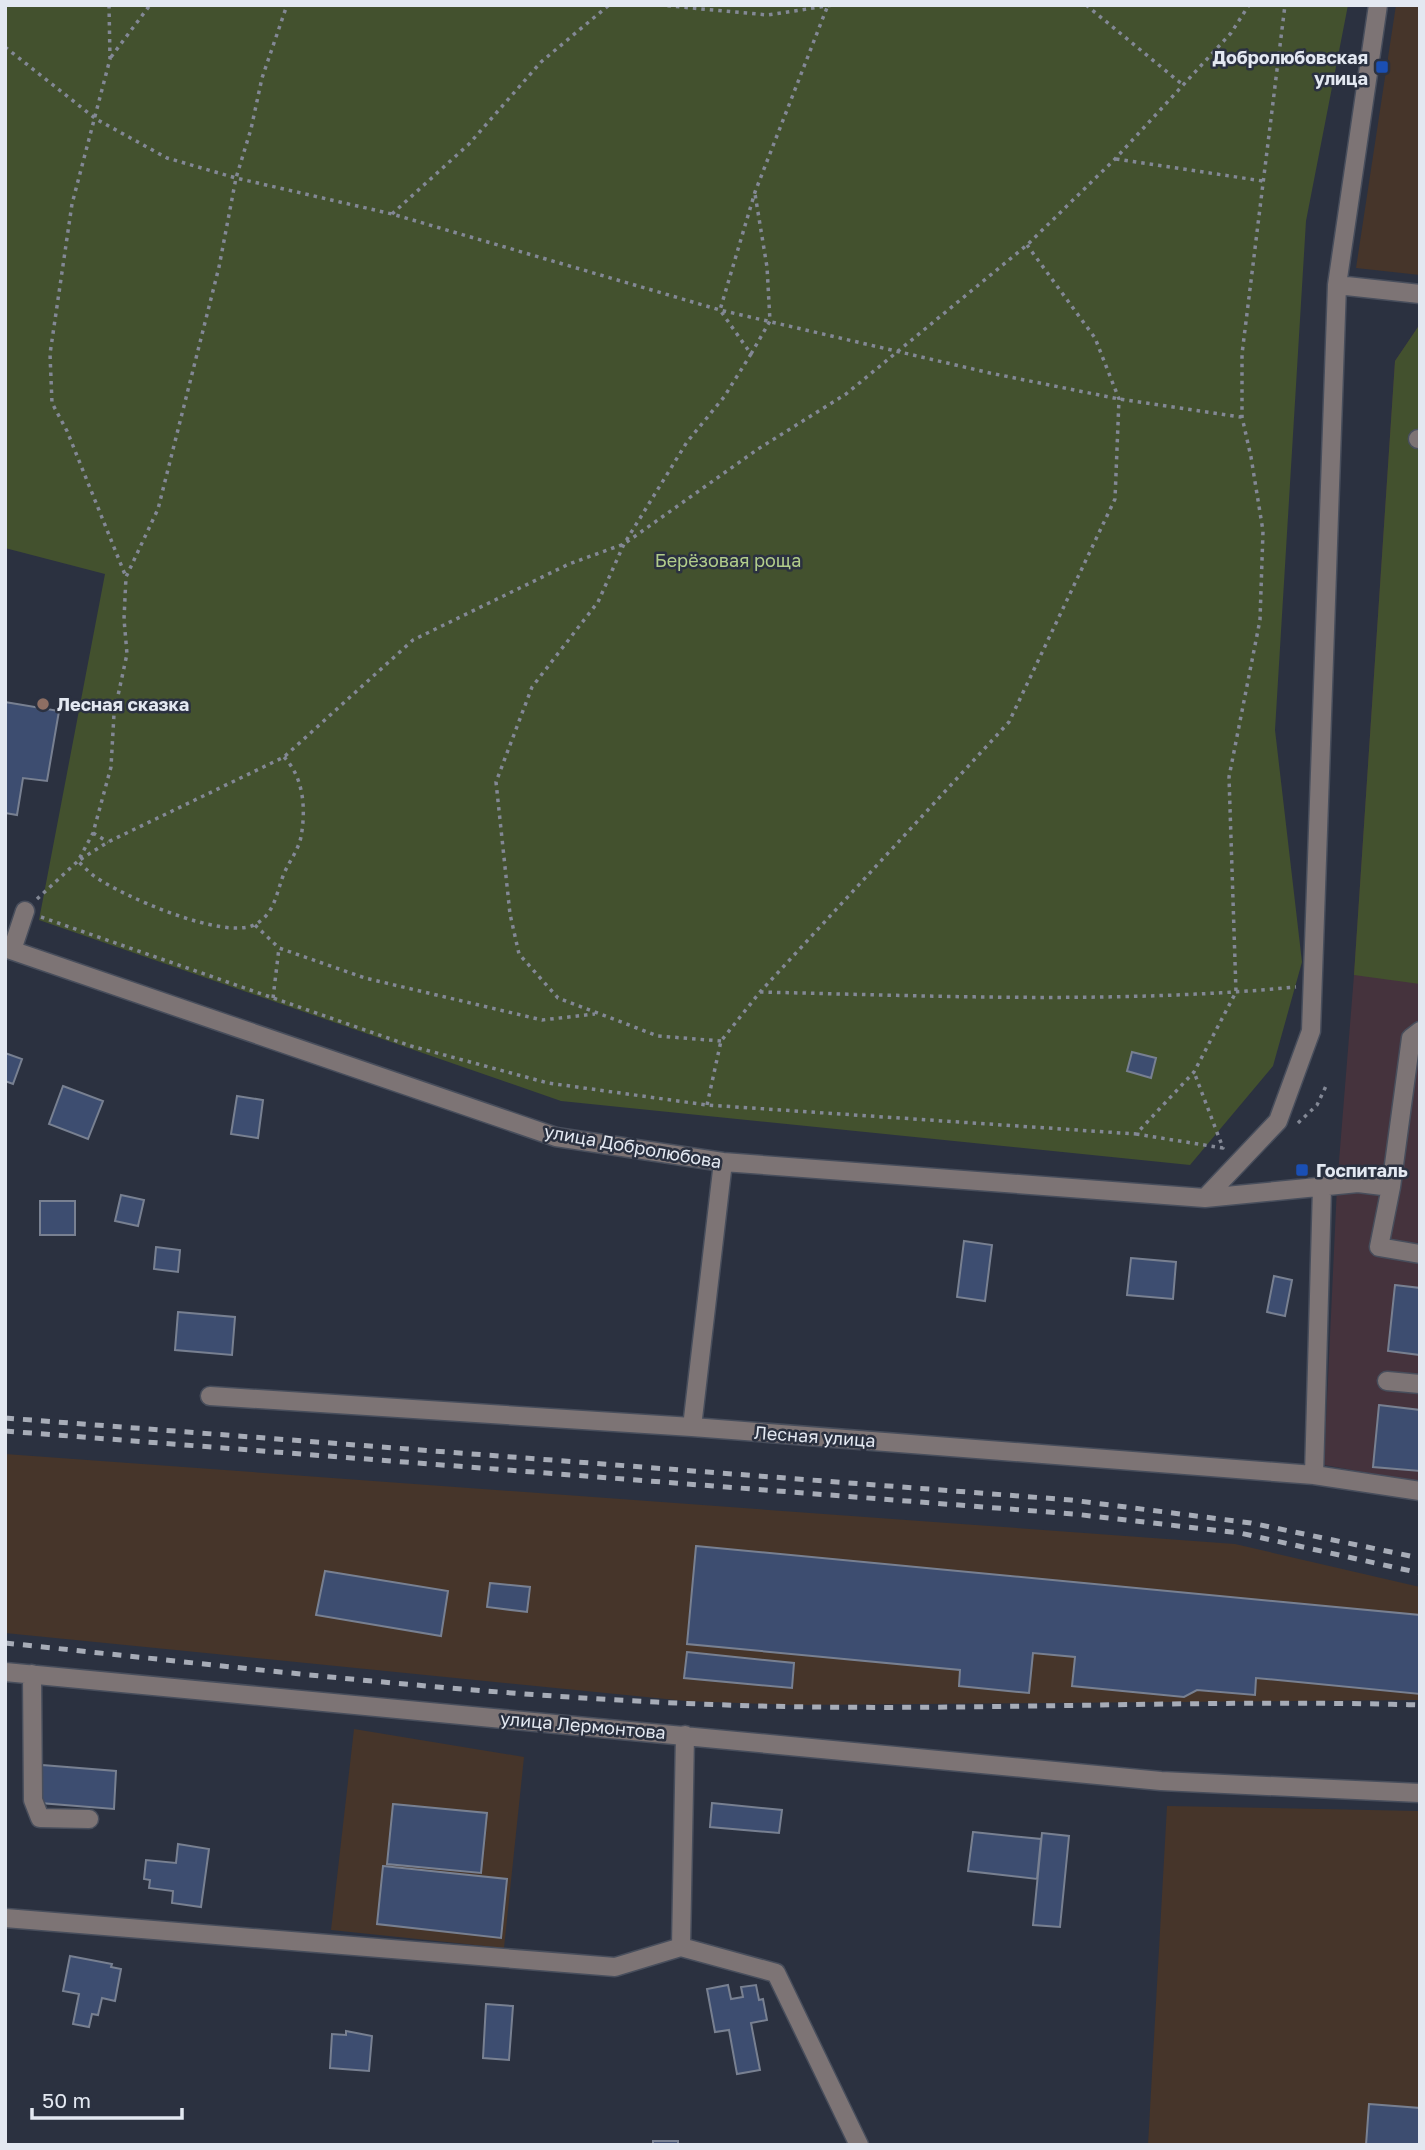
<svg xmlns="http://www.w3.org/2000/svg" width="1425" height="2150" viewBox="0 0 1425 2150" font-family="'Golos Text',sans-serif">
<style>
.industrial{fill:#46352a}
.medical{fill:#45333d}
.green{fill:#43512e}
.building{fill:#3d4d70;stroke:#788091;stroke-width:2}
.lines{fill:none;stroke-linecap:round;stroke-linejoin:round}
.minor-casing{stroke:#484e5c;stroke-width:21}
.path{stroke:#838895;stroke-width:3.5;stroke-dasharray:3.5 5;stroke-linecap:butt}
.minor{stroke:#7d7475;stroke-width:18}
.rail{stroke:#a7acb7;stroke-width:5;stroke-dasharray:9 9;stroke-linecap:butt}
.transit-dot{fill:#1a4fb4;stroke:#2b3140;stroke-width:2.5}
.education-dot{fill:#8d6e63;stroke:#2b3140;stroke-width:2.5}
.labels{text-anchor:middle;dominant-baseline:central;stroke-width:5;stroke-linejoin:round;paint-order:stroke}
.poi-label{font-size:18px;font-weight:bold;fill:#e3e8f1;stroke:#2b3140;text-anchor:start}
.park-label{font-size:18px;fill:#b2cd8b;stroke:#2b3140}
.street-label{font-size:18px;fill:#e3e8f1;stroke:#2b3140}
</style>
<rect width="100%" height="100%" fill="#2b3140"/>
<!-- industrial -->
<path class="industrial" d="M 1396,5 L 1420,5 L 1420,275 L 1356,268 Z
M 5,1454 L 1235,1544 L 1420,1587 L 1420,1700 L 794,1705 L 686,1701 L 5,1633 Z
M 354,1729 L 524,1757 L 504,1948 L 331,1930 Z
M 1167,1806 L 1420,1811 L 1420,2145 L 1148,2145 Z"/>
<!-- medical -->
<path class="medical" d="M 1418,327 L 1420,327 L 1420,1482 L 1324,1465 L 1337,1186 L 1354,975 L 1395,361 Z"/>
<!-- green -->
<path class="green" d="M 5,5 L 1348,5 L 1306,221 L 1275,730 L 1302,962 L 1273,1066 L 1190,1165 L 561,1101 L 39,920 L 105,574 L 5,548 Z
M 1418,327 L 1420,327 L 1420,984 L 1354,975 L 1395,361 Z"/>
<!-- building -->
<path class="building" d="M 5,702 L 59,711 L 47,781 L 23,778 L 17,815 L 5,813 Z
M 1132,1052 L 1156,1058 L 1151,1078 L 1127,1071 Z
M 5,1053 L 22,1059 L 13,1084 L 5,1081 Z
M 63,1086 L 103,1101 L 88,1139 L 49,1124 Z
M 237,1096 L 263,1100 L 258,1138 L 231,1134 Z
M 121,1195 L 144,1200 L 138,1226 L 115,1221 Z
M 40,1201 L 75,1201 L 75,1235 L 40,1235 Z
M 964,1241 L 992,1245 L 985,1301 L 957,1297 Z
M 156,1247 L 180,1250 L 178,1272 L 154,1269 Z
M 1131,1258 L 1176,1262 L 1173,1299 L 1127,1295 Z
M 1274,1276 L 1292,1280 L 1285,1316 L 1267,1312 Z
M 1395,1285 L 1420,1288 L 1420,1355 L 1388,1351 Z
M 178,1312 L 235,1317 L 232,1355 L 175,1350 Z
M 1379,1405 L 1420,1410 L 1420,1471 L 1373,1467 Z
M 696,1546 L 1420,1615 L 1420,1694 L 1256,1678 L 1255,1695 L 1197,1690 L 1184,1697 L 1072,1686 L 1075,1657 L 1033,1653 L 1029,1693 L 959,1686 L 960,1670 L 687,1644 Z
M 325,1571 L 448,1591 L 441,1636 L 316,1615 Z
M 490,1583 L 530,1587 L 527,1612 L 487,1607 Z
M 687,1652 L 794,1663 L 792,1688 L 684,1678 Z
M 42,1765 L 116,1771 L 114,1809 L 40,1803 Z
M 712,1803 L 782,1810 L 779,1833 L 710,1827 Z
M 393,1804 L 487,1813 L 481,1873 L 387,1864 Z
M 973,1832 L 1041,1839 L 1037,1879 L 968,1871 Z
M 1042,1833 L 1069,1836 L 1060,1927 L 1033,1925 Z
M 178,1844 L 209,1849 L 201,1907 L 172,1903 L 173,1891 L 149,1888 L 150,1880 L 144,1879 L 146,1860 L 176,1863 Z
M 383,1866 L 507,1879 L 501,1938 L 377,1924 Z
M 70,1956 L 112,1964 L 111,1967 L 121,1969 L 115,2001 L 102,1998 L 98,2015 L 92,2014 L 89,2027 L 73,2024 L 79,1994 L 63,1991 Z
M 728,1985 L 731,1999 L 743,1997 L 741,1987 L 756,1985 L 759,2000 L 763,1999 L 767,2020 L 751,2023 L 760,2070 L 737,2074 L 729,2030 L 715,2032 L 707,1989 Z
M 486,2004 L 513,2006 L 509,2060 L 483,2058 Z
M 346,2031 L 372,2036 L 369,2071 L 330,2068 L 332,2034 L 346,2035 Z
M 1369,2104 L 1420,2108 L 1420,2145 L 1366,2145 Z
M 653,2141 L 678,2141 L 678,2145 L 653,2145 Z"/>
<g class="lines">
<!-- minor casing -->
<g class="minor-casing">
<path id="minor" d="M 1337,285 L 1420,294
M 1418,439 L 1420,439
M 5,948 L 556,1137 L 723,1162 L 1205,1198 L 1358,1183 L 1391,1187 L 1411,1038 L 1420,1031
M 12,950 L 25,911
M 1391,1187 L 1379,1247 L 1420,1254
M 1205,1198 L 1278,1121 L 1311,1031 L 1337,285 L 1378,5
M 1387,1381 L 1420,1384
M 210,1396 L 692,1427 L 1314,1475 L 1420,1491
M 692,1427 L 723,1162
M 1314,1475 L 1322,1188
M 5,1672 L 1161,1781 L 1420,1793
M 32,1674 L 33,1800 L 40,1818 L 89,1819
M 685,1735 L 681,1947 L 776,1973 L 859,2145
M 5,1918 L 615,1967 L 681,1947"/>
</g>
<!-- path -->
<path class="path" d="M 109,5 L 110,59 L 72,204 L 50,354 L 52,403 L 67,431 L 126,577
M 659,5 L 768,15 L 833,5
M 1086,5 L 1183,85
M 5,47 L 96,119 L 167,158 L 236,178 L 392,214 L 720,310 L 990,373 L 1119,399 L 1241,417
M 111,57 L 150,5
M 1116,159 L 1263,181
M 392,214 L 469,144 L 541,62 L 609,5
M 751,354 L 770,321 L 767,267 L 755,194
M 284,757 C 304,778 306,809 301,837 C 298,851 288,863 283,876 C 276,895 274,915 254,925 C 222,940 122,896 94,876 C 88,871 83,866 78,861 L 108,842 L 284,757 L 413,640 L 569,564 L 624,544 L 758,449 L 846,394 L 1027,245 L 1115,159 L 1231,33 L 1249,5
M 93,833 L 108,842
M 37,899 L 78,861 L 93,833 L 111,767 L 114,714 L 127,654 L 124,619 L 126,577 L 158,509 L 219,267 L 236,178 L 251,129 L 262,78 L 287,5
M 41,917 L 411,1046 L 548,1083 L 707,1105 L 1136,1134 L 1194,1072 L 1236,992 L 1229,777 L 1260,620 L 1263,531 L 1251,457 L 1242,417 L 1242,354 L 1285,5
M 255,925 L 279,948 L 365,978 L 542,1020 L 595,1014
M 760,992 C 938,996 1118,1004 1296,987
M 273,998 L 279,948
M 721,1041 L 658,1036 L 558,998 L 519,954 L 510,914 L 496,782 L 532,687 L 598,602 L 624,544 L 687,442 L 724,397 L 751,354 L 720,310 L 755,192 L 828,5
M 707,1105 L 721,1041 L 760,992 L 1009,722 L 1115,499 L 1119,399 L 1095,338 L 1027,245
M 1298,1123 L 1317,1105 L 1327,1084
M 1136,1134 L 1223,1148 L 1194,1072"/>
<!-- minor -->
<use href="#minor" class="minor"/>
<!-- rail -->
<path class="rail" d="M 5,1418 L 1071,1500 L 1251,1523 L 1420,1558
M 5,1431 L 1074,1514 L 1240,1533 L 1420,1573
M 5,1643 C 237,1667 468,1695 700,1704 C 940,1714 1180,1698 1420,1705"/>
</g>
<!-- markers -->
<g class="transit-dot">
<rect x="1375" y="60" width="14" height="14" rx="3.5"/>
<rect x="1295" y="1163" width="14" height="14" rx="3.5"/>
</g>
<circle class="education-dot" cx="43" cy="704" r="7"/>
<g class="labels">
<!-- poi labels -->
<g class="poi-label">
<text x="1368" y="57" text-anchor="end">Добролюбовская<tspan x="1368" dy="21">улица</tspan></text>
<text x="57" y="704">Лесная сказка</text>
<text x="1316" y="1170">Госпиталь</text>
</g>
<!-- park labels -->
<g class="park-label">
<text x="728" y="560">Берёзовая роща</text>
</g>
<!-- street labels -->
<g class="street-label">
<text transform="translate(633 1146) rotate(10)">улица Добролюбова</text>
<text transform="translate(815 1436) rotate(4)">Лесная улица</text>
<text transform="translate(583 1725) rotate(5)">улица Лермонтова</text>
</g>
</g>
<!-- border -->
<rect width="1425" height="2150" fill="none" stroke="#e3e8f1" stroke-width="14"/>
<!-- scale -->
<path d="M32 2108v10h150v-10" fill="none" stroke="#e3e8f1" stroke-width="3.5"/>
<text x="42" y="2108" font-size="21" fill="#e3e8f1" stroke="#2b3140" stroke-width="5" paint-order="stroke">50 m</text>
</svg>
